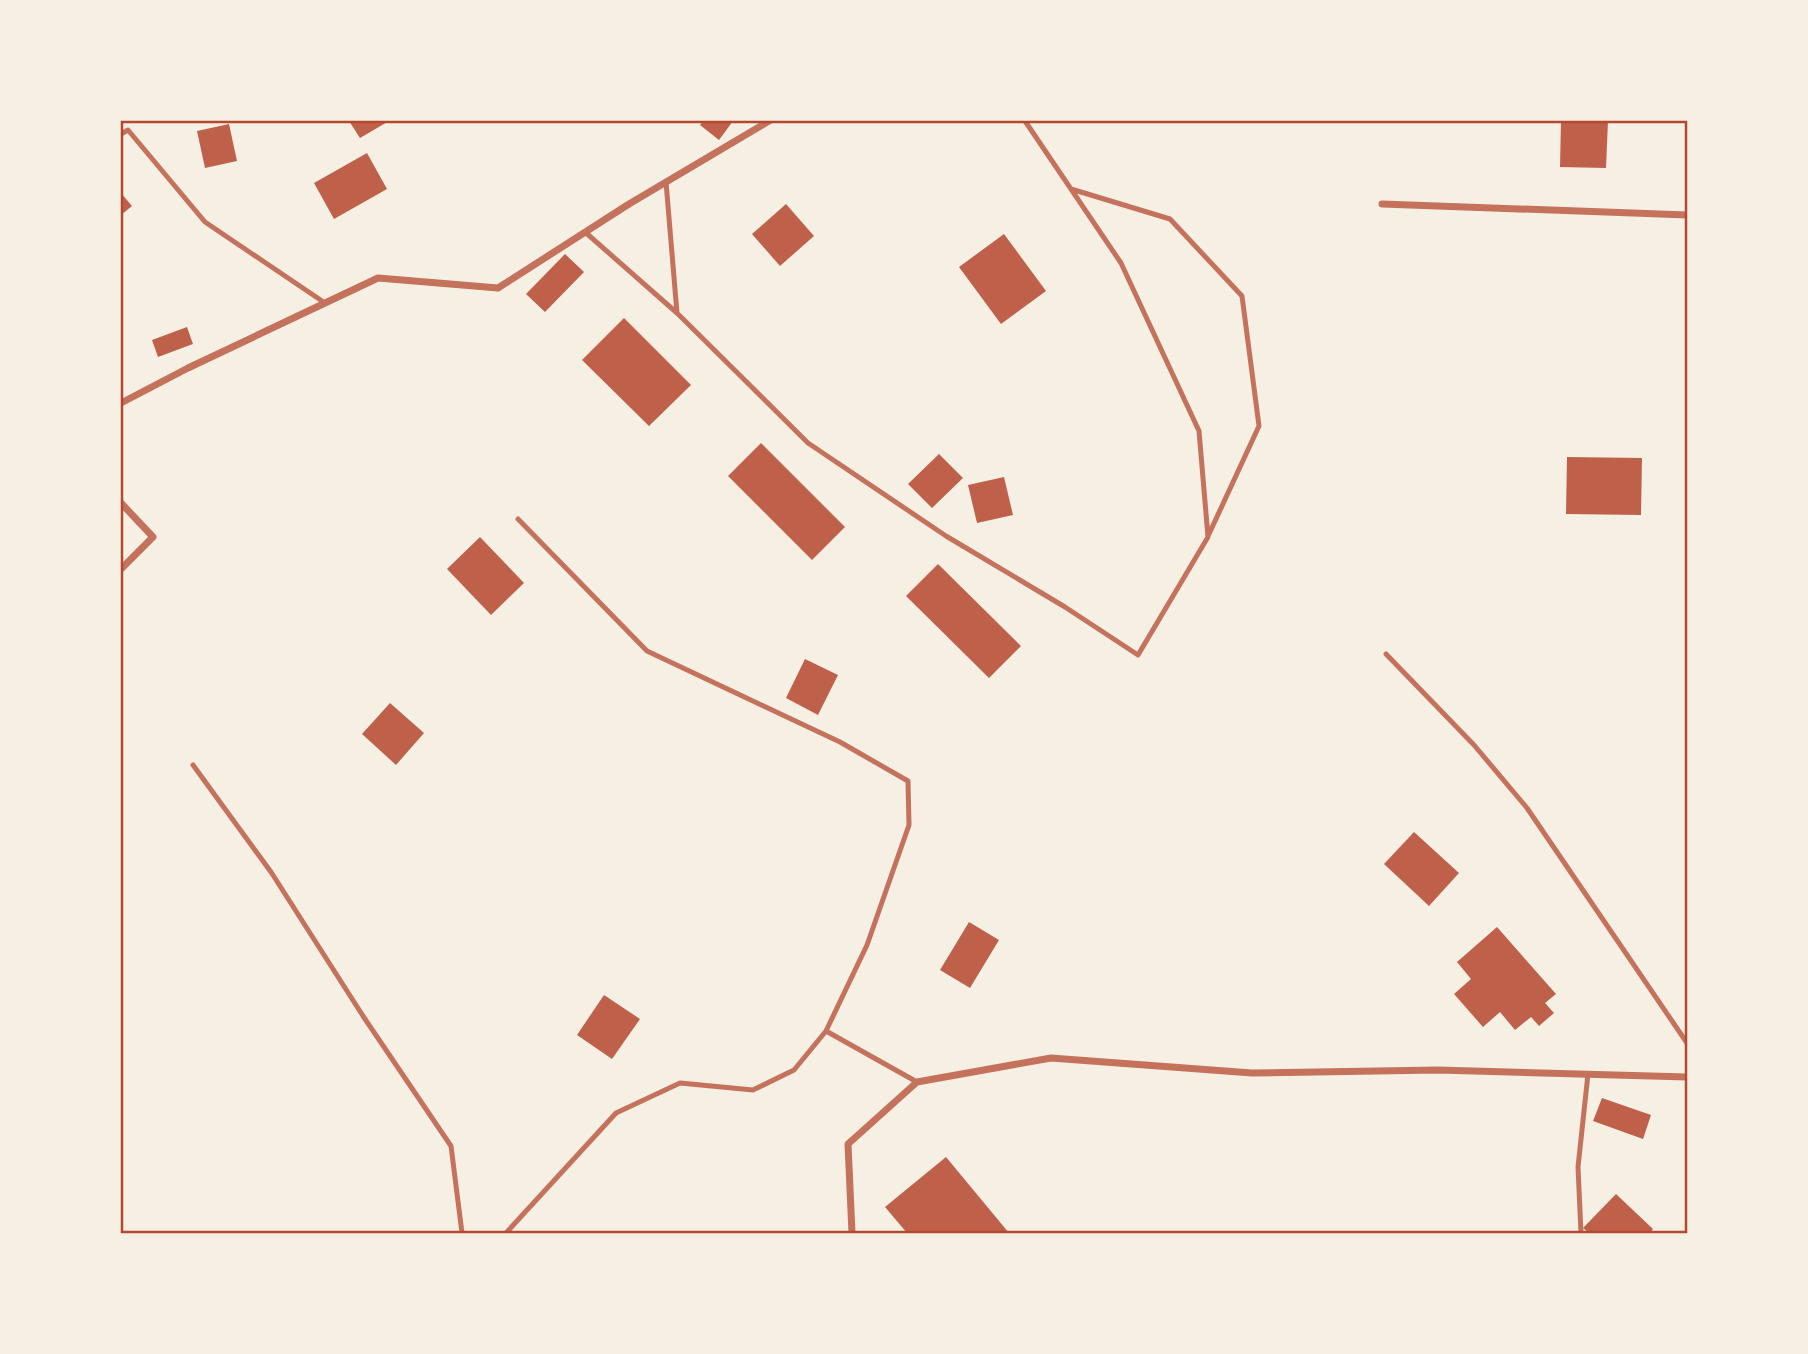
<svg xmlns="http://www.w3.org/2000/svg" width="1808" height="1354" viewBox="0 0 1808 1354" font-family="'IBM Plex Sans',sans-serif">
<style>
.building{fill:#bf614a}
.lines{fill:none;stroke-linecap:round;stroke-linejoin:round}
.service{stroke:#c5725c;stroke-width:5}
.minor{stroke:#c5725c;stroke-width:7}
.neatline{fill:none;stroke:#b5482f;stroke-width:2.5}
</style>
<rect width="100%" height="100%" fill="#f6efe4"/>
<!-- building -->
<path class="building" d="M 349,121 L 389,121 L 360,138 Z
M 703,121 L 733,121 L 719,140 L 700,125 Z
M 1561,121 L 1608,121 L 1606,168 L 1560,167 Z
M 229,124 L 237,161 L 205,168 L 197,131 Z
M 367,153 L 387,189 L 334,219 L 314,183 Z
M 121,193 L 132,206 L 121,215 Z
M 786,204 L 814,236 L 780,266 L 752,234 Z
M 1004,234 L 1046,291 L 1001,324 L 959,267 Z
M 565,254 L 584,272 L 545,312 L 526,294 Z
M 624,318 L 691,385 L 649,426 L 582,360 Z
M 187,327 L 193,344 L 158,357 L 152,340 Z
M 761,443 L 845,527 L 812,560 L 728,476 Z
M 939,454 L 963,478 L 932,508 L 908,484 Z
M 1567,457 L 1642,458 L 1641,515 L 1566,514 Z
M 1004,477 L 1013,515 L 977,523 L 968,485 Z
M 480,537 L 524,583 L 491,615 L 447,569 Z
M 938,564 L 1021,646 L 989,678 L 906,596 Z
M 805,659 L 838,675 L 818,715 L 786,698 Z
M 390,703 L 424,733 L 396,765 L 362,734 Z
M 1414,832 L 1459,873 L 1429,906 L 1384,864 Z
M 969,922 L 999,940 L 970,988 L 940,970 Z
M 1497,927 L 1556,994 L 1545,1003 L 1554,1013 L 1539,1026 L 1531,1017 L 1515,1030 L 1500,1012 L 1483,1027 L 1454,994 L 1471,979 L 1457,962 Z
M 604,995 L 640,1019 L 612,1059 L 577,1035 Z
M 1602,1098 L 1651,1115 L 1643,1139 L 1593,1121 Z
M 946,1157 L 1009,1233 L 907,1233 L 885,1207 Z
M 1616,1194 L 1653,1229 L 1650,1233 L 1589,1233 L 1583,1228 Z"/>
<g class="lines">
<!-- service -->
<path class="service" d="M 121,134 L 128,130 L 205,222 L 325,303
M 1071,189 L 1170,219 L 1242,296 L 1259,426 L 1209,534
M 585,232 L 677,313 L 666,182
M 677,313 L 808,443 L 946,536 L 1065,607 L 1138,655 L 1208,537 L 1199,431 L 1121,263 L 1025,121
M 518,519 L 647,651 L 840,742 L 908,781 L 909,825 L 867,945 L 826,1031
M 1386,654 L 1474,745 L 1527,808 L 1687,1043
M 193,765 L 271,872 L 363,1016 L 451,1146 L 462,1233
M 506,1233 L 616,1113 L 680,1083 L 753,1090 L 794,1070 L 826,1031 L 917,1082
M 1581,1233 L 1578,1167 L 1588,1074"/>
<!-- minor -->
<path class="minor" d="M 1382,204 L 1687,215
M 121,403 L 188,368 L 378,278 L 498,288 L 629,204 L 769,121
M 121,503 L 153,537 L 121,569
M 852,1233 L 848,1144 L 917,1082 L 1051,1058 L 1252,1073 L 1438,1070 L 1687,1077"/>
</g>
<!-- border -->
<rect width="1808" height="1354" fill="none" stroke="#f6efe4" stroke-width="245"/>
<rect x="122" y="122" width="1564" height="1110" class="neatline"/>
</svg>
